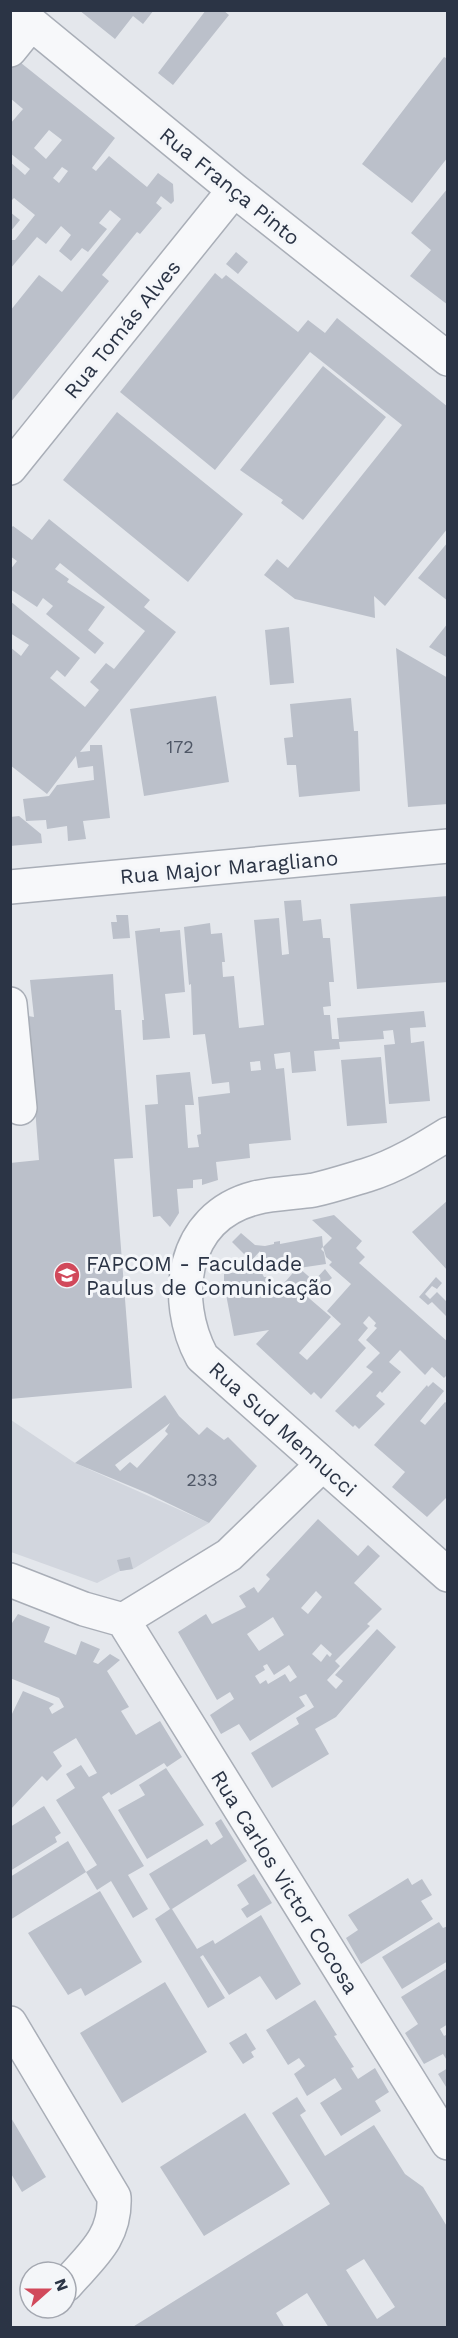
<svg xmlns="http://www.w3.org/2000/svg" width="458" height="2338" viewBox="0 0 458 2338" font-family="'Work Sans',sans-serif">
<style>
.built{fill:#d2d6de}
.building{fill:#bbc0ca;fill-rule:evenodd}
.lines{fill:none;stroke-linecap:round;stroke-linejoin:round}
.minor-casing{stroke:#a9aeb7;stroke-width:36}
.minor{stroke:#f7f8fa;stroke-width:33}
.labels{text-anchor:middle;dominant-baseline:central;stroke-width:6;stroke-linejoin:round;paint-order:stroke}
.number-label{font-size:18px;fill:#4f5766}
.street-label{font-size:21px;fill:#2b3445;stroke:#f4f6f9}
.poi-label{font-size:21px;fill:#2b3445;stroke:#f4f6f9;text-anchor:start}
</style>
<rect width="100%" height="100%" fill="#e4e7ec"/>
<!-- built -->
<path class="built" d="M 11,1420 L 75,1463 L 209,1523 L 133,1569 L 120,1571 L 97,1583 L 11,1552 Z"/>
<!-- building -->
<path class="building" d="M 79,10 L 154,10 L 143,24 L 133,16 L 115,39 Z
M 206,10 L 223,10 L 229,15 L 173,85 L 158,73 Z
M 444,57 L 448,59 L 448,157 L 412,203 L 362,164 Z
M 16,59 L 115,138 L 92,168 L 96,171 L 109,156 L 147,187 L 158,173 L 173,184 L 174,201 L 171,204 L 161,196 L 156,203 L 162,208 L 140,234 L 137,232 L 102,275 L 109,281 L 10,403 L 10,311 L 39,275 L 62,292 L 121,219 L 110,210 L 99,223 L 107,229 L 88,252 L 82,248 L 71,261 L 59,251 L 71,235 L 61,226 L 46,244 L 37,237 L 10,269 L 10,240 L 15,240 L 35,215 L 14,198 L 10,202 L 10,162 L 25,175 L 30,169 L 10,153 L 10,124 L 23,109 L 10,98 L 10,67 ZM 49,130 L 62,140 L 46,159 L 34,148 ZM 62,167 L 68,171 L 59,183 L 53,178 Z
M 448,188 L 448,305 L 410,276 L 431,250 L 411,233 Z
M 10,212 L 20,220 L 10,232 Z
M 236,252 L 248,262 L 238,274 L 226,264 Z
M 215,273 L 222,279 L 226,275 L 298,332 L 308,320 L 325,333 L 337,318 L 448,407 L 448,528 L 385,606 L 374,596 L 375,618 L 295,599 L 264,575 L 277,559 L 288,568 L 402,425 L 310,352 L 215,470 L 120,392 Z
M 323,366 L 386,417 L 303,520 L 281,503 L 283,500 L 240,470 Z
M 117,412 L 243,514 L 188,582 L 63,480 Z
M 49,519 L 150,600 L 144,607 L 176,632 L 80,752 L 90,751 L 90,745 L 102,745 L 110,818 L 83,821 L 86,839 L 68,841 L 67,826 L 47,829 L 46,820 L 26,821 L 23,799 L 49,796 L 57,785 L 94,780 L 93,766 L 78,768 L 76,756 L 47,794 L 10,765 L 10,647 L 21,656 L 29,645 L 10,633 L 10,601 L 80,658 L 65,677 L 57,670 L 50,678 L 85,707 L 99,690 L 90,682 L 106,663 L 114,669 L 145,631 L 60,563 L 55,569 L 69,579 L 67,582 L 105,607 L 88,630 L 104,643 L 95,654 L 46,614 L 53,606 L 43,598 L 37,607 L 10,589 L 10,570 L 17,561 L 10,556 L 10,529 L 13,526 L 32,540 Z
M 448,542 L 448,601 L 418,578 Z
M 448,623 L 448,658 L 429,647 Z
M 289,627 L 294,683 L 270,685 L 265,630 Z
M 396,648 L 448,678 L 448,804 L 408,807 Z
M 216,696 L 229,782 L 144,796 L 130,709 Z
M 351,698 L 354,731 L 358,731 L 360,791 L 299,797 L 296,765 L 287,765 L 284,738 L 293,737 L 290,704 Z
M 19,816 L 41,834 L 42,843 L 10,846 L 10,817 Z
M 448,896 L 448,982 L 357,989 L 350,904 Z
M 301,900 L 303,921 L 321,919 L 323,938 L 330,938 L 334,982 L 329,982 L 331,1006 L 323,1007 L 324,1015 L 330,1015 L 332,1039 L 339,1039 L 337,1018 L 424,1011 L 426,1027 L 410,1028 L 411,1043 L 424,1041 L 430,1101 L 389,1104 L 384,1045 L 395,1044 L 393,1030 L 383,1031 L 384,1039 L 339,1042 L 340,1049 L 314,1051 L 316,1071 L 292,1073 L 290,1052 L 274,1054 L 276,1069 L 284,1068 L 291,1140 L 249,1144 L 250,1158 L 216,1162 L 218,1180 L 202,1185 L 202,1179 L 193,1180 L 193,1188 L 177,1189 L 179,1213 L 170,1227 L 160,1216 L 153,1217 L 145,1105 L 158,1104 L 156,1075 L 190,1072 L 194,1105 L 185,1105 L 188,1148 L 199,1147 L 197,1135 L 201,1134 L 198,1097 L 230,1093 L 229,1082 L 212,1084 L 205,1034 L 193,1035 L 191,984 L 189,985 L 184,927 L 210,923 L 211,934 L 222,933 L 225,962 L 222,962 L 223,977 L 234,976 L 239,1028 L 264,1025 L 254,920 L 279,918 L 282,955 L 289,954 L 284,901 ZM 260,1061 L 261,1070 L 251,1071 L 250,1062 Z
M 116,915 L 128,915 L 130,938 L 113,939 L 111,922 L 117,922 Z
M 160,928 L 160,932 L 180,930 L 185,992 L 165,994 L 170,1038 L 143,1040 L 142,1020 L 144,1020 L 135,931 Z
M 113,974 L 115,1010 L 121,1010 L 133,1158 L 114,1159 L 132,1388 L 10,1399 L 10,1163 L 39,1160 L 28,1016 L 34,1017 L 30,980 Z
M 381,1057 L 387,1123 L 347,1126 L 341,1060 Z
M 448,1200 L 448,1271 L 412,1232 Z
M 334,1215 L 362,1241 L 356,1248 L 365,1257 L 359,1263 L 448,1342 L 448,1374 L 444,1378 L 432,1367 L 425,1375 L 400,1350 L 389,1362 L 401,1372 L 382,1393 L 380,1391 L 376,1396 L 385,1404 L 359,1429 L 355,1425 L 353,1427 L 335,1411 L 373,1372 L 366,1367 L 380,1353 L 366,1340 L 377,1328 L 374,1326 L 376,1323 L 369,1316 L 363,1323 L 368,1328 L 358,1340 L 366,1348 L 321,1399 L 314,1392 L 311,1395 L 256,1344 L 269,1330 L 234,1336 L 224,1284 L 224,1274 L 260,1269 L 264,1277 L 267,1277 L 271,1297 L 287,1294 L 280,1288 L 297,1268 L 286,1269 L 284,1264 L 262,1266 L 260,1251 L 251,1261 L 232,1242 L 241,1233 L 255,1245 L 265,1246 L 274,1244 L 274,1242 L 280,1241 L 280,1244 L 322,1236 L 323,1247 L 321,1249 L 324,1252 L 326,1264 L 299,1268 L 314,1281 L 325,1269 L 332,1278 L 317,1290 L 311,1284 L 303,1293 L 331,1317 L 299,1353 L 307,1360 L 341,1324 L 327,1311 L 351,1284 L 329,1265 L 332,1262 L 326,1257 L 323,1247 L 332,1238 L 312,1220 Z
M 436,1277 L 442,1283 L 437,1289 L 432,1286 L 425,1294 L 430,1299 L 437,1292 L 448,1303 L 448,1318 L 432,1302 L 428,1305 L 419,1297 Z
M 433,1382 L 444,1391 L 420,1421 L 425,1425 L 445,1402 L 448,1404 L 448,1496 L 427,1517 L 392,1487 L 405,1472 L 374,1445 L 427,1385 L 428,1387 Z
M 165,1395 L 179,1416 L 199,1435 L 207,1427 L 224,1440 L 228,1437 L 257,1466 L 209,1523 L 147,1493 L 75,1463 ZM 170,1423 L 165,1431 L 168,1434 L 137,1468 L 130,1462 L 120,1471 L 115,1465 Z
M 318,1519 L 358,1556 L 368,1545 L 380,1556 L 354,1583 L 382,1609 L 367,1624 L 370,1626 L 335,1661 L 340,1666 L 327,1680 L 336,1689 L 343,1681 L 335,1675 L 377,1629 L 396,1647 L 336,1717 L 315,1729 L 329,1754 L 272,1788 L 251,1753 L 299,1724 L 296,1718 L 314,1707 L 306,1694 L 299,1697 L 305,1706 L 250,1741 L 239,1724 L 221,1734 L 210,1715 L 234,1699 L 230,1692 L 217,1700 L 178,1632 L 206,1614 L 212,1624 L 246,1607 L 239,1596 L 254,1587 L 258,1593 L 270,1579 L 266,1575 ZM 316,1591 L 322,1597 L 308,1614 L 301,1608 ZM 273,1617 L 284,1635 L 259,1651 L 247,1634 ZM 321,1644 L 332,1654 L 330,1657 L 327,1654 L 321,1662 L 312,1654 ZM 267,1664 L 274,1675 L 289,1665 L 297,1677 L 290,1682 L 285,1674 L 268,1684 L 266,1680 L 260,1684 L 255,1676 L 265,1670 L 263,1666 Z
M 130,1557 L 133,1569 L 120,1571 L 117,1560 Z
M 18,1614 L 50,1627 L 44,1642 L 76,1655 L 81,1641 L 100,1649 L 93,1662 L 98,1664 L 110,1654 L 120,1660 L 107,1671 L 129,1707 L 121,1711 L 136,1735 L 160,1721 L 182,1757 L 167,1767 L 164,1763 L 111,1795 L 109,1792 L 102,1797 L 144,1866 L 128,1875 L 148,1909 L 133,1918 L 111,1881 L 97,1890 L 86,1872 L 97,1865 L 56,1800 L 75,1788 L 66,1774 L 81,1765 L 89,1777 L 97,1773 L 76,1738 L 53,1752 L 62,1766 L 47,1781 L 42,1776 L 10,1810 L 10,1718 L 23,1691 L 54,1704 L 49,1708 L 52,1714 L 64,1707 L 59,1698 L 10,1678 L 10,1626 Z
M 166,1768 L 204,1825 L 147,1859 L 118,1810 L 145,1795 L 139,1785 Z
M 44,1806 L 61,1833 L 55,1837 L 57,1842 L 10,1871 L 10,1827 Z
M 221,1819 L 247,1861 L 172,1909 L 197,1949 L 213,1940 L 215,1944 L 261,1915 L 301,1984 L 276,2000 L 260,1976 L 229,1995 L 203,1955 L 200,1957 L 225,1998 L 208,2008 L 155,1919 L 170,1909 L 149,1874 L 207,1839 L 211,1845 L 223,1837 L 215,1823 Z
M 68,1841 L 86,1872 L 10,1920 L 10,1877 Z
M 254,1874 L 272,1903 L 247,1918 L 241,1909 L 249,1904 L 237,1885 Z
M 408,1878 L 412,1885 L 422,1879 L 432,1895 L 421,1901 L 433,1919 L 361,1964 L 346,1938 L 358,1930 L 348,1915 Z
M 100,1891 L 142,1962 L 85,1996 L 81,1988 L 68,1995 L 28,1933 Z
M 439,1922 L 443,1928 L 448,1926 L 448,1961 L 402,1989 L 382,1957 Z
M 448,1968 L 448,2024 L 440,2029 L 444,2036 L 448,2034 L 448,2062 L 443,2054 L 424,2064 L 405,2033 L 418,2024 L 401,1997 Z
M 165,1982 L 207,2052 L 122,2103 L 80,2033 Z
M 315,2000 L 337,2035 L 334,2036 L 354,2067 L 351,2068 L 358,2079 L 375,2068 L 389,2092 L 375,2101 L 381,2111 L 341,2136 L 320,2103 L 342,2089 L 335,2078 L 307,2096 L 294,2074 L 305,2066 L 299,2058 L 288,2065 L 266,2030 Z
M 246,2033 L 256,2049 L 251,2052 L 254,2057 L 243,2064 L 229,2043 Z
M 448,2068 L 448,2090 L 438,2074 Z
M 297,2097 L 306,2111 L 300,2115 L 325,2156 L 374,2125 L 405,2174 L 423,2187 L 448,2228 L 448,2328 L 329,2328 L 307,2293 L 276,2313 L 285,2328 L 131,2328 L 330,2204 L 272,2113 ZM 364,2259 L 395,2307 L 377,2319 L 346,2270 Z
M 245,2113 L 290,2184 L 204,2236 L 160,2167 Z
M 10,2116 L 46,2177 L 22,2192 L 10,2172 Z"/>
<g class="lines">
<!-- minor casing -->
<g class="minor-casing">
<path id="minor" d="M 15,10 L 234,190 L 448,359
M 10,50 L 31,24
M 10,468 L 234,190
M 10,887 L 448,846
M 10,1004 L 20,1108
M 448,1134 C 422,1150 396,1166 367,1175 C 350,1180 332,1186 314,1190 C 295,1193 274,1193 255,1198 C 181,1217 171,1299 202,1357 L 448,1575
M 10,1580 L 84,1609 L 123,1620 L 229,1555 L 323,1464
M 123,1620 L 448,2143
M 10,2023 L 114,2197 C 116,2238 91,2256 66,2285"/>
</g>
<!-- minor -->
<use href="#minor" class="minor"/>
</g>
<!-- icons -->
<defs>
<g id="university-disc" transform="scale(1.35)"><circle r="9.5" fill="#d1495b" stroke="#f4f6f9"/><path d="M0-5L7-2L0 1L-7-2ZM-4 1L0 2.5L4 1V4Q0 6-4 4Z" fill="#fff"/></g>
</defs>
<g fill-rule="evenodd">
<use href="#university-disc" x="67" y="1275"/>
</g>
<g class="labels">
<!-- number labels -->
<g class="number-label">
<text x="180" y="746">172</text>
<text x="202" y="1479">233</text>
</g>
<!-- street labels -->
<g class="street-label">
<text transform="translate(230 186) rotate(39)">Rua França Pinto</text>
<text transform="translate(122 329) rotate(-51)">Rua Tomás Alves</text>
<text transform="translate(229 867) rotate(-5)">Rua Major Maragliano</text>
<text transform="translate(283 1429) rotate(42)">Rua Sud Mennucci</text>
<text transform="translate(285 1882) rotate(58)">Rua Carlos Victor Cocosa</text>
</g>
<!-- poi labels -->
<g class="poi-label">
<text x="86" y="1263">FAPCOM - Faculdade<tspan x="86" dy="24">Paulus de Comunicação</tspan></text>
</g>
</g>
<!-- border -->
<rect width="458" height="2338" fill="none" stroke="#2b3445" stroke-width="24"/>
<!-- north arrow -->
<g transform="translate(48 2290) rotate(69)"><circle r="28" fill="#f4f6f9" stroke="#a4a8b1" stroke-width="1.5"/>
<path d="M0-4.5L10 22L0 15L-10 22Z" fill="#d1495b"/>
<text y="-9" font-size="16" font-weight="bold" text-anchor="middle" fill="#2b3445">N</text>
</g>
</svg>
